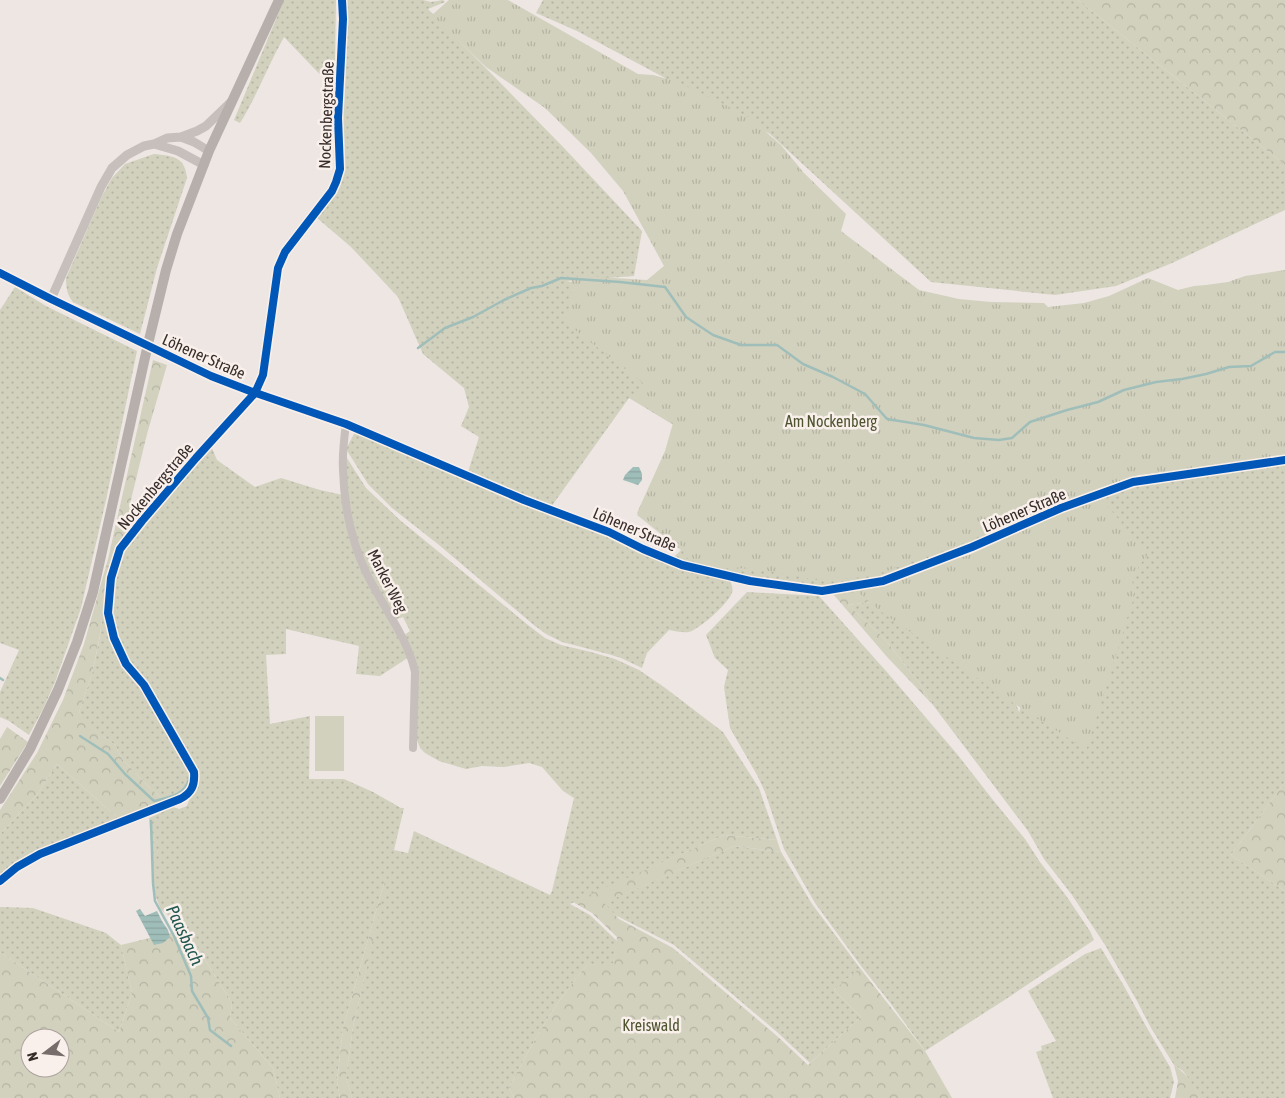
<svg xmlns="http://www.w3.org/2000/svg" width="1285" height="1098" viewBox="0 0 1285 1098" font-family="'Asap Condensed',sans-serif">
<style>
.grass{fill:url(#grass-dots)}
.forest{fill:url(#forest-crowns);fill-rule:evenodd}
.park{fill:url(#park-tufts)}
.pitch{fill:#d2d1be}
.water{fill:url(#water-rules)}
.lines{fill:none;stroke-linecap:round;stroke-linejoin:round}
.stream{stroke:#a0beb9;stroke-width:2.5}
.minor{stroke:#c6bfbc;stroke-width:8}
.tertiary{stroke:#c6bfbc;stroke-width:9}
.secondary{stroke:#b7afac;stroke-width:10}
.tertiary-bridge{stroke:#c6bfbc;stroke-width:9}
.cycleway-casing{stroke:#f9f0eb;stroke-width:11}
.cycleway{stroke:#0057b8;stroke-width:8}
.labels{text-anchor:middle;dominant-baseline:central;stroke-width:5;stroke-linejoin:round;paint-order:stroke}
.street-label{font-size:16px;fill:#372c2a;stroke:#f9f0eb}
.park-label{font-size:16px;fill:#4d542f;stroke:#f9f0eb}
.water-label{font-size:18px;font-style:italic;fill:#215751;stroke:#f9f0eb}
</style>
<defs>
<pattern id="grass-dots" width="8" height="8" patternUnits="userSpaceOnUse" patternTransform="scale(1.25)"><rect width="8" height="8" fill="#d2d1be"/><path d="M2 2h.1M6 6h.1" fill="none" stroke="#b5b4a3" stroke-width="1.8" stroke-linecap="round"/></pattern>
<pattern id="forest-crowns" width="20" height="18" patternUnits="userSpaceOnUse" patternTransform="scale(1.25)"><rect width="20" height="18" fill="#d2d1be"/><path d="M2 6a3 3 0 1 1 6 0M12 15a3 3 0 1 1 6 0" fill="none" stroke="#b5b4a3"/></pattern>
<pattern id="park-tufts" width="24" height="20" patternUnits="userSpaceOnUse" patternTransform="scale(1.25)"><rect width="24" height="20" fill="#d2d1be"/><path d="M3 7l-1-3M5 7V3M7 7l1-3M15 17l-1-3M17 17v-4M19 17l1-3" fill="none" stroke="#b5b4a3"/></pattern>
<pattern id="water-rules" width="6" height="5" patternUnits="userSpaceOnUse" patternTransform="scale(1.25)"><rect width="6" height="5" fill="#a0beb9"/><path d="M0 2.5h6" fill="none" stroke="#8aa39f"/></pattern>
</defs>
<rect width="100%" height="100%" fill="#ede6e3"/>
<!-- grass -->
<path class="grass" d="M 284,0 L 336,0 L 335,60 L 333,88 L 284,37 C 268,65 257,96 240,123 L 234,120 Z
M 345,0 L 423,0 L 431,2 L 443,0 L 445,2 L 428,9 L 564,148 L 642,231 L 634,276 L 567,281 L 655,304 L 997,494 L 1015,523 L 975,543 L 888,575 L 870,580 L 822,587 L 729,573 L 672,559 L 681,550 L 637,515 L 653,482 L 751,472 L 629,398 L 551,507 L 468,472 L 479,437 L 461,426 L 469,407 L 464,388 L 423,354 L 398,297 L 351,247 L 316,217 L 334,193 L 341,122 Z
M 543,0 L 1078,0 L 1285,165 L 1285,210 L 1172,263 L 1116,286 L 1055,295 L 931,282 L 770,134 L 577,31 L 536,13 Z
M 154,154 C 172,156 185,156 187,178 L 157,268 L 140,334 L 73,302 C 67,295 66,287 66,278 L 102,196 L 112,178 L 125,164 Z
M 15,287 L 46,306 L 137,351 L 106,500 L 81,608 L 55,682 L 43,709 L 29,735 L 9,721 L 0,717 L 0,692 L 19,650 L 0,643 L 0,310 Z
M 355,432 L 589,527 L 681,569 L 730,580 C 732,586 734,590 731,595 C 726,605 700,629 689,632 C 683,633 675,631 669,630 L 647,653 L 642,668 L 621,658 L 608,654 L 562,642 L 546,634 L 535,626 L 439,545 L 392,508 L 368,484 L 346,449 Z
M 211,446 L 217,460 L 255,487 L 281,478 L 320,490 L 343,495 C 347,517 350,541 359,562 C 372,595 393,625 409,657 L 380,676 L 356,674 L 359,646 L 286,629 L 286,654 L 266,655 L 270,724 L 310,716 L 309,779 L 344,779 L 373,792 L 401,808 L 404,808 L 394,850 L 408,853 L 414,831 L 550,895 L 552,891 L 574,798 L 563,791 L 542,767 L 529,763 L 504,767 L 482,766 L 466,769 L 439,761 L 425,753 L 420,748 L 416,737 L 415,730 L 417,669 L 414,659 L 403,636 L 410,631 L 403,617 L 394,620 C 384,601 372,582 363,562 C 351,532 344,487 345,455 L 366,488 L 401,521 L 528,625 L 545,638 L 561,645 L 591,652 L 615,659 L 639,670 L 664,687 L 723,732 L 759,788 L 777,840 L 724,835 L 570,904 L 590,915 L 617,941 L 613,964 L 587,965 C 555,1002 531,1045 509,1088 L 514,1098 L 352,1098 L 346,1077 L 353,1027 L 386,880 L 382,890 L 343,1028 L 337,1081 L 340,1098 L 280,1098 L 273,1068 L 230,1018 L 232,1003 L 186,929 L 161,910 L 155,895 L 149,818 L 173,807 L 179,809 L 187,806 C 189,798 194,794 196,788 C 200,780 196,771 194,763 L 146,683 L 127,661 L 116,637 L 113,612 L 113,595 L 114,578 L 123,550 L 143,522 Z
M 1285,464 L 1285,782 L 1231,855 L 1285,891 L 1285,1098 L 1200,1098 L 1192,1084 L 1183,1071 L 1174,1065 L 1151,1028 L 1137,1001 L 1105,945 L 1072,895 L 1044,859 L 1028,831 L 933,705 L 920,684 L 883,637 L 848,605 L 893,599 L 933,581 L 938,565 L 957,557 L 962,561 L 1019,712 L 1083,504 L 1135,484 Z
M 747,592 L 819,596 L 886,671 L 957,754 L 993,800 L 1025,839 L 1040,862 L 1067,897 L 1090,931 L 1094,940 L 1006,999 L 925,1051 L 891,1004 L 861,966 L 815,903 L 784,849 L 765,792 L 757,775 L 730,728 L 724,687 L 728,670 L 715,658 L 706,635 Z
M 103,609 C 105,631 113,656 127,673 C 132,678 139,683 143,689 C 159,716 174,743 189,769 C 195,790 182,795 165,801 L 149,787 L 122,759 L 115,745 L 84,723 L 79,712 L 92,674 L 100,636 Z
M 57,764 L 119,819 C 79,838 34,847 0,876 L 0,834 L 36,796 Z
M 734,846 L 781,852 L 812,904 L 860,968 L 834,990 L 861,1017 L 810,1063 L 777,1032 L 674,945 L 615,915 L 603,903 Z
M 0,907 L 33,908 L 106,933 L 121,945 L 132,993 L 119,1032 L 0,952 Z
M 1101,948 L 1124,986 L 1147,1028 L 1170,1067 L 1174,1082 L 1170,1098 L 1053,1098 L 1036,1052 L 1042,1050 L 1041,1046 L 1056,1041 L 1028,991 L 1085,954 Z"/>
<!-- forest -->
<path class="forest" d="M 1078,0 L 1285,0 L 1285,165 Z
M 153,360 L 167,365 L 147,434 L 129,508 L 155,496 L 134,521 L 117,546 L 110,565 L 107,582 L 100,635 L 92,674 L 79,712 L 85,723 L 115,745 L 122,759 L 149,787 L 165,801 L 119,819 L 57,764 L 36,796 L 0,834 L 0,810 L 37,753 L 63,700 L 84,644 L 108,559 Z
M 938,565 L 933,581 L 893,599 L 848,605 L 883,637 L 920,684 L 933,705 L 888,658 L 833,594 L 884,585 Z
M 7,727 L 28,742 L 0,786 L 0,739 Z
M 1285,782 L 1285,891 L 1231,855 Z
M 724,835 L 777,840 L 781,852 L 734,846 L 604,903 L 619,919 L 673,948 L 777,1036 L 808,1065 L 861,1017 L 834,990 L 860,968 L 925,1051 L 952,1098 L 514,1098 L 509,1088 C 531,1045 555,1002 587,965 L 613,963 L 617,937 L 592,913 L 573,902 Z
M 388,874 L 353,1027 L 346,1077 L 352,1098 L 340,1098 L 337,1082 L 343,1028 L 382,890 Z
M 186,929 L 232,1003 L 230,1018 L 273,1068 L 280,1098 L 0,1098 L 0,952 L 119,1032 L 132,993 L 121,945 ZM 30,1038 L 60,1038 L 60,1068 L 30,1068 Z
M 1174,1065 C 1187,1074 1193,1084 1200,1098 L 1175,1098 L 1178,1081 Z"/>
<!-- park -->
<path class="park" d="M 449,0 L 508,0 L 638,74 L 653,75 L 675,81 L 712,98 L 750,118 L 781,145 L 804,173 L 846,214 L 841,231 L 919,290 L 959,299 L 991,302 L 1044,303 L 1048,307 L 1084,303 L 1109,296 L 1148,278 L 1178,290 L 1194,286 L 1206,285 L 1228,282 L 1245,276 L 1285,270 L 1285,456 L 1192,469 L 1139,475 L 1117,482 L 1064,503 L 1056,504 L 1013,523 L 961,544 L 884,572 L 863,577 L 836,580 L 817,580 L 762,570 L 739,568 L 718,568 L 701,564 L 683,556 L 684,548 L 637,513 L 665,451 L 673,423 L 632,399 L 643,383 L 565,322 L 571,300 L 572,279 L 582,276 L 647,280 L 664,266 L 623,191 L 591,153 L 545,108 L 486,67 L 432,15 Z
M 1099,496 L 1148,554 L 1139,566 L 1132,580 L 1135,594 L 1086,751 L 1065,736 L 1016,705 L 883,613 L 860,594 L 856,589 L 866,589 L 884,584 L 971,554 Z"/>
<!-- pitch -->
<path class="pitch" d="M 315,716 L 344,716 L 344,771 L 315,771 Z"/>
<!-- water -->
<path class="water" d="M 633,467 L 639,467 L 642,474 L 642,480 L 638,485 L 623,480 L 625,475 Z
M 140,909 L 145,916 L 157,911 L 162,921 L 168,930 L 170,937 L 163,943 L 154,945 L 136,911 Z"/>
<g class="lines">
<!-- stream -->
<path class="stream" d="M 418,348 L 445,328 L 473,317 L 504,300 L 531,288 L 542,286 L 561,278 L 620,282 L 665,287 L 686,317 L 713,335 L 741,345 L 777,345 L 803,364 L 833,377 L 865,394 L 887,419 L 924,425 L 974,438 L 999,440 L 1012,438 L 1030,422 L 1067,410 L 1098,402 L 1124,390 L 1156,382 L 1182,379 L 1206,374 L 1229,367 L 1251,366 L 1275,352 L 1285,352
M 0,678 L 3,680
M 80,736 L 108,754 L 125,774 L 154,801 C 169,797 184,796 189,779
M 151,821 L 153,883 L 155,901 L 174,936 L 191,976 L 192,991 L 208,1018 L 210,1030 L 231,1046"/>
<!-- minor -->
<path class="minor" d="M 346,424 C 344,439 342,454 343,470 C 344,508 353,550 372,584 C 387,612 408,640 415,672 L 413,748
M 0,881 L 17,867 L 40,854 L 180,799 C 192,793 195,785 194,772 L 144,685 L 126,664 L 114,638 L 108,613 L 111,578 L 120,549 L 142,521 L 196,458 L 255,393 L 263,375 L 278,268 L 285,252 L 332,191 L 336,182 L 340,169 L 338,118 L 343,19 L 342,0"/>
<!-- tertiary -->
<path class="tertiary" d="M 181,137 L 194,142 L 209,151
M 154,144 L 178,151 L 204,165
M 0,273 L 128,337
M 51,299 L 101,187 L 112,168 L 127,155 L 144,146 L 154,144 L 167,138 L 181,137 L 197,131 L 206,126 L 231,102
M 167,355 L 211,376 L 250,391 L 346,424 L 524,500 L 609,532 L 643,549 L 682,565 L 750,581 L 822,591 L 883,581 L 972,547 L 1061,508 L 1133,482 L 1285,460"/>
<!-- secondary -->
<path class="secondary" d="M 0,799 L 30,749 L 58,690 L 77,642 L 93,592 L 148,344 L 166,270 L 177,234 L 209,151 L 279,0"/>
<!-- tertiary-bridge -->
<path class="tertiary-bridge" d="M 128,337 L 167,355"/>
<!-- cycleway casing -->
<g class="cycleway-casing">
<path id="cycleway" d="M 0,273 L 51,299 L 211,376 L 250,391 L 346,424 L 524,500 L 609,532 L 643,549 L 682,565 L 750,581 L 822,591 L 883,581 L 972,547 L 1061,508 L 1133,482 L 1285,460
M 0,881 L 17,867 L 40,854 L 180,799 C 192,793 195,785 194,772 L 144,685 L 126,664 L 114,638 L 108,613 L 111,578 L 120,549 L 142,521 L 196,458 L 255,393 L 263,375 L 278,268 L 285,252 L 332,191 L 336,182 L 340,169 L 338,118 L 343,19 L 342,0"/>
</g>
<!-- cycleway -->
<use href="#cycleway" class="cycleway"/>
</g>
<g class="labels">
<!-- street labels -->
<g class="street-label">
<text transform="translate(326 115) rotate(-88)">Nockenbergstraße</text>
<text transform="translate(204 356) rotate(24)">Löhener Straße</text>
<text transform="translate(155 486) rotate(-50)">Nockenbergstraße</text>
<text transform="translate(1024 510) rotate(-23)">Löhener Straße</text>
<text transform="translate(635 529) rotate(23)">Löhener Straße</text>
<text transform="translate(388 581) rotate(63)">Marker Weg</text>
</g>
<!-- park labels -->
<g class="park-label">
<text x="831" y="421">Am Nockenberg</text>
<text x="651" y="1025">Kreiswald</text>
</g>
<!-- water labels -->
<g class="water-label">
<text transform="translate(185 935) rotate(65)">Paasbach</text>
</g>
</g>
<!-- north arrow -->
<g transform="translate(45 1053) rotate(254)"><circle r="24" fill="#f9f0eb" stroke="#aba29e"/>
<path d="M0-4L9 19L0 12L-9 19Z" fill="#776d6b"/>
<text y="-8" font-size="14" font-weight="bold" text-anchor="middle" fill="#372c2a">N</text>
</g>
</svg>
